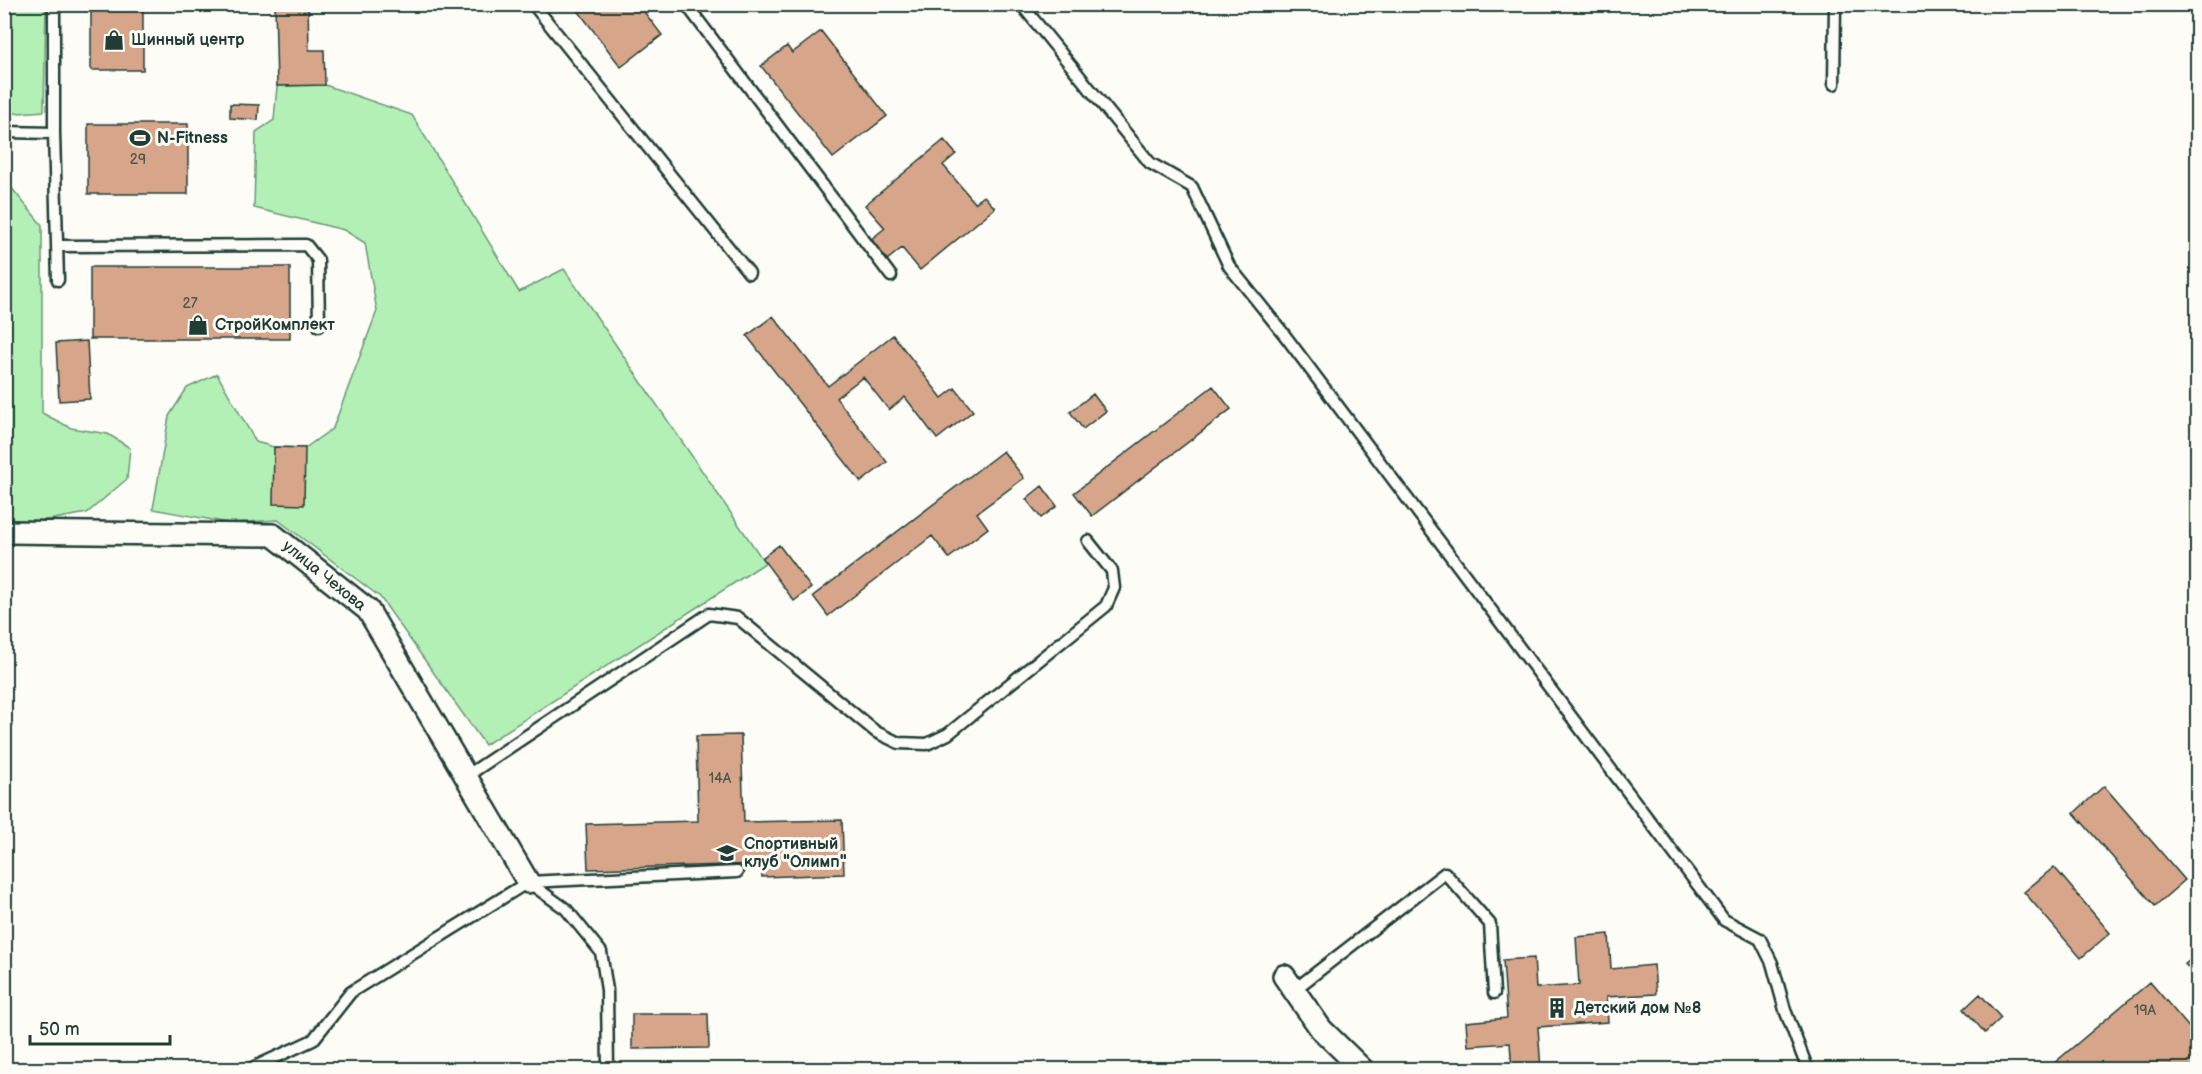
<svg xmlns="http://www.w3.org/2000/svg" width="2202" height="1074" viewBox="0 0 2202 1074" font-family="'Balsamiq Sans',sans-serif">
<style>
.green{fill:#b3f0b6;stroke:#699675;stroke-width:1.5}
.building{fill:#d7a58a;stroke:#1f3d34;stroke-width:1.5}
.lines{fill:none;stroke-linecap:round;stroke-linejoin:round}
.lane-casing{stroke:#1f3d34;stroke-width:15}
.street-casing{stroke:#1f3d34;stroke-width:26}
.lane{stroke:#fdfcf7;stroke-width:10}
.street{stroke:#fdfcf7;stroke-width:21}
.labels{text-anchor:middle;dominant-baseline:central;stroke-width:6;stroke-linejoin:round;paint-order:stroke}
.number-label{font-size:14px;fill:#4d574a}
.poi-label{font-size:16px;font-weight:bold;fill:#1f3d34;stroke:#fdfcf7;text-anchor:start}
.street-label{font-size:16px;fill:#1f3d34;stroke:#fdfcf7}
</style>
<rect width="100%" height="100%" fill="#fdfcf7"/>
<filter id="ink" filterUnits="userSpaceOnUse"><feTurbulence type="fractalNoise" baseFrequency=".0167" numOctaves="2"/><feDisplacementMap in="SourceGraphic" scale="12" xChannelSelector="R" yChannelSelector="G"/><feConvolveMatrix kernelMatrix="1 2 1 2 8 2 1 2 1" color-interpolation-filters="sRGB"/></filter>
<g filter="url(#ink)">
<!-- green -->
<path class="green" d="M 5,4 L 46,5 L 44,111 L 5,114 Z
M 325,85 L 412,115 L 519,292 L 564,269 L 765,563 L 485,745 L 380,597 L 278,520 L 229,523 L 153,509 L 169,416 L 187,388 L 217,374 L 256,442 L 274,447 L 305,448 L 333,428 L 377,311 L 365,243 L 344,230 L 254,208 L 256,132 L 274,120 L 277,86 Z
M 5,180 L 42,225 L 42,413 L 71,428 L 108,434 L 130,448 L 127,479 L 87,513 L 43,521 L 5,520 Z"/>
<!-- building -->
<path class="building" d="M 91,4 L 143,4 L 143,70 L 91,70 Z
M 275,4 L 308,4 L 309,50 L 324,50 L 325,85 L 277,86 Z
M 573,4 L 638,4 L 662,35 L 621,67 Z
M 821,31 L 887,116 L 833,158 L 761,66 L 787,46 L 792,53 Z
M 230,104 L 259,105 L 258,120 L 230,118 Z
M 88,124 L 188,124 L 188,194 L 88,194 Z
M 944,140 L 956,154 L 943,165 L 975,203 L 984,196 L 995,208 L 920,270 L 902,248 L 887,260 L 870,240 L 885,228 L 865,205 Z
M 90,267 L 290,267 L 290,339 L 90,339 Z
M 773,316 L 828,386 L 893,335 L 942,398 L 955,388 L 973,411 L 937,439 L 905,397 L 889,410 L 863,377 L 836,398 L 887,462 L 861,482 L 747,336 Z
M 87,341 L 90,399 L 59,401 L 56,343 Z
M 1213,386 L 1231,409 L 1092,516 L 1074,493 Z
M 1093,394 L 1106,411 L 1083,429 L 1070,412 Z
M 274,447 L 305,448 L 304,505 L 273,504 Z
M 1003,451 L 1024,478 L 977,513 L 988,528 L 949,558 L 932,536 L 828,616 L 813,596 Z
M 1042,486 L 1057,506 L 1041,518 L 1026,499 Z
M 779,545 L 811,588 L 794,601 L 762,558 Z
M 741,735 L 744,822 L 842,820 L 844,874 L 762,877 L 761,864 L 588,869 L 586,824 L 698,821 L 696,736 Z
M 2104,786 L 2185,880 L 2155,906 L 2074,813 Z
M 2054,867 L 2110,933 L 2081,958 L 2024,892 Z
M 1609,934 L 1611,969 L 1654,965 L 1656,994 L 1606,997 L 1608,1022 L 1538,1027 L 1541,1070 L 1512,1070 L 1510,1043 L 1468,1046 L 1466,1022 L 1507,1018 L 1503,960 L 1534,958 L 1536,988 L 1579,985 L 1576,937 Z
M 2198,954 L 2198,979 L 2185,964 Z
M 2150,982 L 2198,1038 L 2198,1070 L 2046,1070 Z
M 1980,994 L 2001,1018 L 1985,1033 L 1964,1009 Z
M 632,1014 L 708,1014 L 709,1048 L 632,1049 Z"/>
<g class="lines">
<!-- lane casing -->
<g class="lane-casing">
<path id="lane" d="M 533,4 L 749,273
M 686,4 L 891,276
M 1024,4 L 1025,9 L 1150,163 L 1192,187 L 1229,266 L 1283,333 L 1724,920 L 1760,939 L 1772,963 L 1785,1010 L 1808,1070
M 1834,84 L 1835,4
M 4,132 L 54,133 L 58,280
M 54,133 L 54,4
M 57,246 L 306,245 L 318,260 L 319,326
M 465,777 L 709,614 L 738,618 L 876,732 L 899,743 L 927,744 L 948,734 L 1106,606 L 1114,588 L 1112,571 L 1088,541
M 528,882 L 566,909 L 601,952 L 607,990 L 608,1070
M 1294,990 L 1445,873 L 1490,924 L 1494,993
M 248,1070 L 313,1040 L 351,992 L 528,882 L 737,872"/>
</g>
<!-- street casing -->
<g class="street-casing">
<path id="street" d="M 4,532 L 273,535 L 368,610 L 528,882
M 1284,976 L 1321,1029 L 1363,1070"/>
</g>
<!-- lane -->
<use href="#lane" class="lane"/>
<!-- street -->
<use href="#street" class="street"/>
</g>
</g>
<!-- icons -->
<defs>
<g id="shop-bare" transform="scale(1.62)"><path d="M-5-2.5h2.3a2.7 3.5 0 0 1 5.4 0H5L5.5 6h-11ZM-1.5-2.5h3a1.5 2.3 0 0 0-3 0Z" fill="#1f3d34" stroke="#fdfcf7" stroke-width="2.5" paint-order="stroke"/></g>
<g id="stadium-bare" transform="scale(1.62)"><path d="M0-5a6.5 5 0 1 0 0 10a6.5 5 0 1 0 0-10ZM-3.5-1.8h7v3.6h-7Z" fill="#1f3d34" stroke="#fdfcf7" stroke-width="2.5" paint-order="stroke"/></g>
<g id="school-bare" transform="scale(1.62)"><path d="M0-5L7-2L0 1L-7-2ZM-4 1L0 2.5L4 1V4Q0 6-4 4Z" fill="#1f3d34" stroke="#fdfcf7" stroke-width="2.5" paint-order="stroke"/></g>
<g id="building-bare" transform="scale(1.62)"><path d="M-4-6H4V6H1V3H-1V6H-4ZM-2.5-4.3h1.7v1.8h-1.7ZM.8-4.3h1.7v1.8H.8ZM-2.5-1h1.7V.8h-1.7ZM.8-1h1.7V.8H.8Z" fill="#1f3d34" stroke="#fdfcf7" stroke-width="2.5" paint-order="stroke"/></g>
</defs>
<g fill-rule="evenodd">
<use href="#shop-bare" x="114" y="40"/>
<use href="#stadium-bare" x="140" y="138"/>
<use href="#shop-bare" x="198" y="325"/>
<use href="#school-bare" x="727" y="853"/>
<use href="#building-bare" x="1557" y="1008"/>
</g>
<g class="labels">
<!-- number labels -->
<g class="number-label">
<text x="138" y="159">29</text>
<text x="190" y="303">27</text>
<text x="720" y="778">14А</text>
<text x="2145" y="1010">19А</text>
</g>
<!-- poi labels -->
<g class="poi-label">
<text x="131" y="40">Шинный центр</text>
<text x="157" y="138">N-Fitness</text>
<text x="215" y="325">СтройКомплект</text>
<text x="744" y="844">Спортивный<tspan x="744" dy="18">клуб "Олимп"</tspan></text>
<text x="1574" y="1008">Детский дом №8</text>
</g>
<!-- street labels -->
<g class="street-label">
<text transform="translate(324 576) rotate(39)">улица Чехова</text>
</g>
</g>
<!-- margin -->
<rect width="2202" height="1074" fill="none" stroke="#fdfcf7" stroke-width="24"/>
<rect x="12" y="12" width="2178" height="1050" fill="none" stroke="#1f3d34" stroke-width="2" filter="url(#ink)"/>
<!-- scale -->
<path d="M30 1035v9h140v-9" fill="none" stroke="#1f3d34" stroke-width="3"/>
<text x="39" y="1035" font-size="18" fill="#1f3d34" stroke="#fdfcf7" stroke-width="4.5" paint-order="stroke">50 m</text>
</svg>
